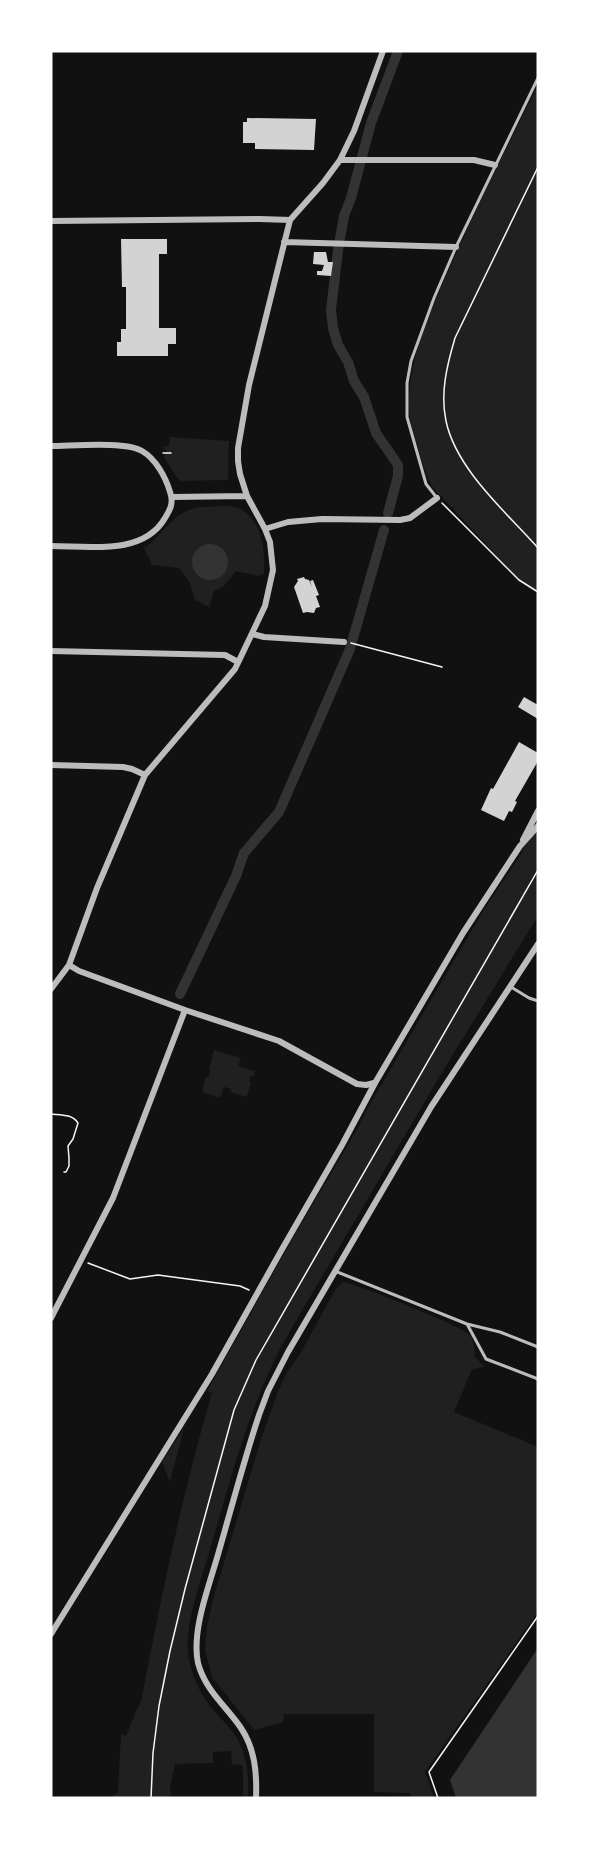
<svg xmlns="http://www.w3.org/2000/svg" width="589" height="1849" viewBox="0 0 589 1849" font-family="Mulish,sans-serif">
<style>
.green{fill:#202020}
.water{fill:#333}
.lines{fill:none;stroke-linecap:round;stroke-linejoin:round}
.canal{stroke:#333;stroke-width:10}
.building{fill:#d3d3d3}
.path{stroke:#f5f5f5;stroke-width:1.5}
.service{stroke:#bcbcbc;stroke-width:3}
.minor{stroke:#bcbcbc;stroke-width:6}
</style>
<rect width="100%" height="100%" fill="#111"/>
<!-- green -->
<path class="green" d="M 538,85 L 538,593 L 519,580 L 442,497 C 429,487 426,473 421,458 C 415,439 408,420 409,400 C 410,355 430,314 447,274 C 475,210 507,147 538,85 Z
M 170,437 L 229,441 L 228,480 L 181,481 L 178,479 L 164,457 L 167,450 L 161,447 L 169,446 Z
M 200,507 C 211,507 228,504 238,508 C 263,519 265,551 264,574 L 258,576 L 236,571 L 223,587 L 214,591 L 209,607 L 195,600 L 189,581 L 179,568 L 152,565 L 144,548 C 166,533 172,511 200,507 Z
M 538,814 L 538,916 L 441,1074 L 283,1343 C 248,1410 230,1481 209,1553 C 200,1585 183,1627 189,1660 C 192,1674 198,1689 207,1702 C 218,1718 235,1729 242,1749 C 248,1764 249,1781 248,1798 L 243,1798 L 243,1765 L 232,1764 L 231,1751 L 213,1752 L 213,1763 L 175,1764 L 170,1787 L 171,1798 L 110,1798 L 118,1792 L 121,1734 L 126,1736 L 137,1709 L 141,1702 C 161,1598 182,1494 212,1393 L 207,1391 L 294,1236 L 359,1126 L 369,1106 L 483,911 L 521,854 L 533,822 Z
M 214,1050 L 241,1058 L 238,1066 L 255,1071 L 254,1076 L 251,1076 L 249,1081 L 251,1082 L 247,1097 L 230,1092 L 231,1089 L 224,1087 L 220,1098 L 202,1092 L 206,1077 L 208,1077 L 211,1070 L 209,1069 Z
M 343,1282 C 357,1284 464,1327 470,1335 C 475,1342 474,1350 475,1357 L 485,1367 L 472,1369 L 454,1412 L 538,1447 L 538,1612 L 425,1772 L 434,1798 L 411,1798 L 410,1793 L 374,1792 L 374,1714 L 284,1714 L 283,1722 L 254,1730 L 212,1677 L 205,1650 L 207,1626 L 214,1596 L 261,1439 L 277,1394 L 286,1374 L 300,1354 L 335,1290 Z
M 184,1428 L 170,1482 L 162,1462 Z"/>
<!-- water -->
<path class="water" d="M192 562a18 18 0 1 1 36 0a18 18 0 1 1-36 0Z
M 538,1648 L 538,1798 L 456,1798 L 450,1780 Z"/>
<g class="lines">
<!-- canal -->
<path class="canal" d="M 388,513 L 398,476 L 398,465 L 376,433 L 364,397 L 354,381 L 348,362 L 338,345 L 333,328 L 331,310 L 338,250 L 344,216 L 351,198 L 371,123 L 398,51
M 180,994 L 236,876 L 244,853 L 279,812 L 350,649 L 384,530"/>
</g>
<!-- building -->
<path class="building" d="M 247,118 L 316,119 L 314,150 L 255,149 L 255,143 L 243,143 L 243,122 L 247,122 Z
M 121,239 L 167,239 L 167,254 L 159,254 L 159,328 L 176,328 L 176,344 L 168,344 L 168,356 L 117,356 L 117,342 L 121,342 L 121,329 L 126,329 L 126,287 L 122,287 Z
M 314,252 L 326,252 L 328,262 L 333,262 L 331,276 L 317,275 L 317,271 L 322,271 L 324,265 L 313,264 Z
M 304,577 L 305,579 L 309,580 L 312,587 L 310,581 L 313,580 L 319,595 L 316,596 L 320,607 L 316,608 L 314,613 L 307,612 L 303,613 L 294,587 L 298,581 L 297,579 Z
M 524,697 L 538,705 L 538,719 L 518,707 Z
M 519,742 L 538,753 L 538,761 L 515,801 L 517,802 L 512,812 L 509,811 L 504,821 L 481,810 L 491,788 L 493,789 Z"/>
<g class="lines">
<!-- path -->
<path class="path" d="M 538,167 L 455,338 C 447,365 440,393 446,421 C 456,469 506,512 538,548
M 163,453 L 171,453
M 442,503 L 519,580 L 538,592
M 351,643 L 442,667
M 51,1114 C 61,1115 72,1114 78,1123 L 73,1139 L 68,1146 L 69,1158 L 69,1166 L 66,1172 L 64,1172
M 88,1263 L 130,1279 L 158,1275 L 240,1286 L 249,1290
M 151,1798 L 153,1753 L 159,1706 L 170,1651 L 185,1589 L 234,1410 L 256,1360 L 538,870
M 438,1798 L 429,1772 L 538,1616"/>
<!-- service -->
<path class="service" d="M 437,498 L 426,484 L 407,417 L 407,383 L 411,361 L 434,298 L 456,247 L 538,78
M 511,987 L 529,998 L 538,1001
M 335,1271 L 467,1324 L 500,1332 L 538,1347
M 467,1324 L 486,1359 L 538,1379"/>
<!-- minor -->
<path class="minor" d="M 340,160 L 474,160 L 495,165
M 51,221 L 260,219 L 290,220
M 284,242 L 456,247
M 51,446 C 72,446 126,441 142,451 C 156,459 166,478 170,492 C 174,503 170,510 165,518 C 143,556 89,546 51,546
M 172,497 L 247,496
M 265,529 L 288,522 L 322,519 L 400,520 L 410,518 L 437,498
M 253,634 L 264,637 L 344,642
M 51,651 L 225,655 L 238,662
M 51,765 L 123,767 L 132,769 L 145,775
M 523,840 L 538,811
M 69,965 L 79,971 L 185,1010 L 279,1041 L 357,1084 L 366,1085 L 374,1083
M 51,989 L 69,965 L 97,888 L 145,775 L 235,669 L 265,606 L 273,570 L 270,542 L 265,529 L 247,496 L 240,474 L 238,461 L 238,448 L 249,385 L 290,220 L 323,183 L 340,160 L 354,131 L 383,51
M 51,1318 L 113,1198 L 185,1010
M 51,1634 L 212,1374 L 281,1251 L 342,1145 L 375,1083 L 463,933 L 520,846 L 538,826
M 256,1798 C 257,1773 255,1749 241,1728 C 226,1706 205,1690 198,1663 C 191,1630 210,1584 219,1551 C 232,1506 244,1460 259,1415 L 268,1391 L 288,1352 L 431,1107 L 538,944"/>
</g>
<!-- border -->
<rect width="589" height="1849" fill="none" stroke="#ffffff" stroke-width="105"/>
</svg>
